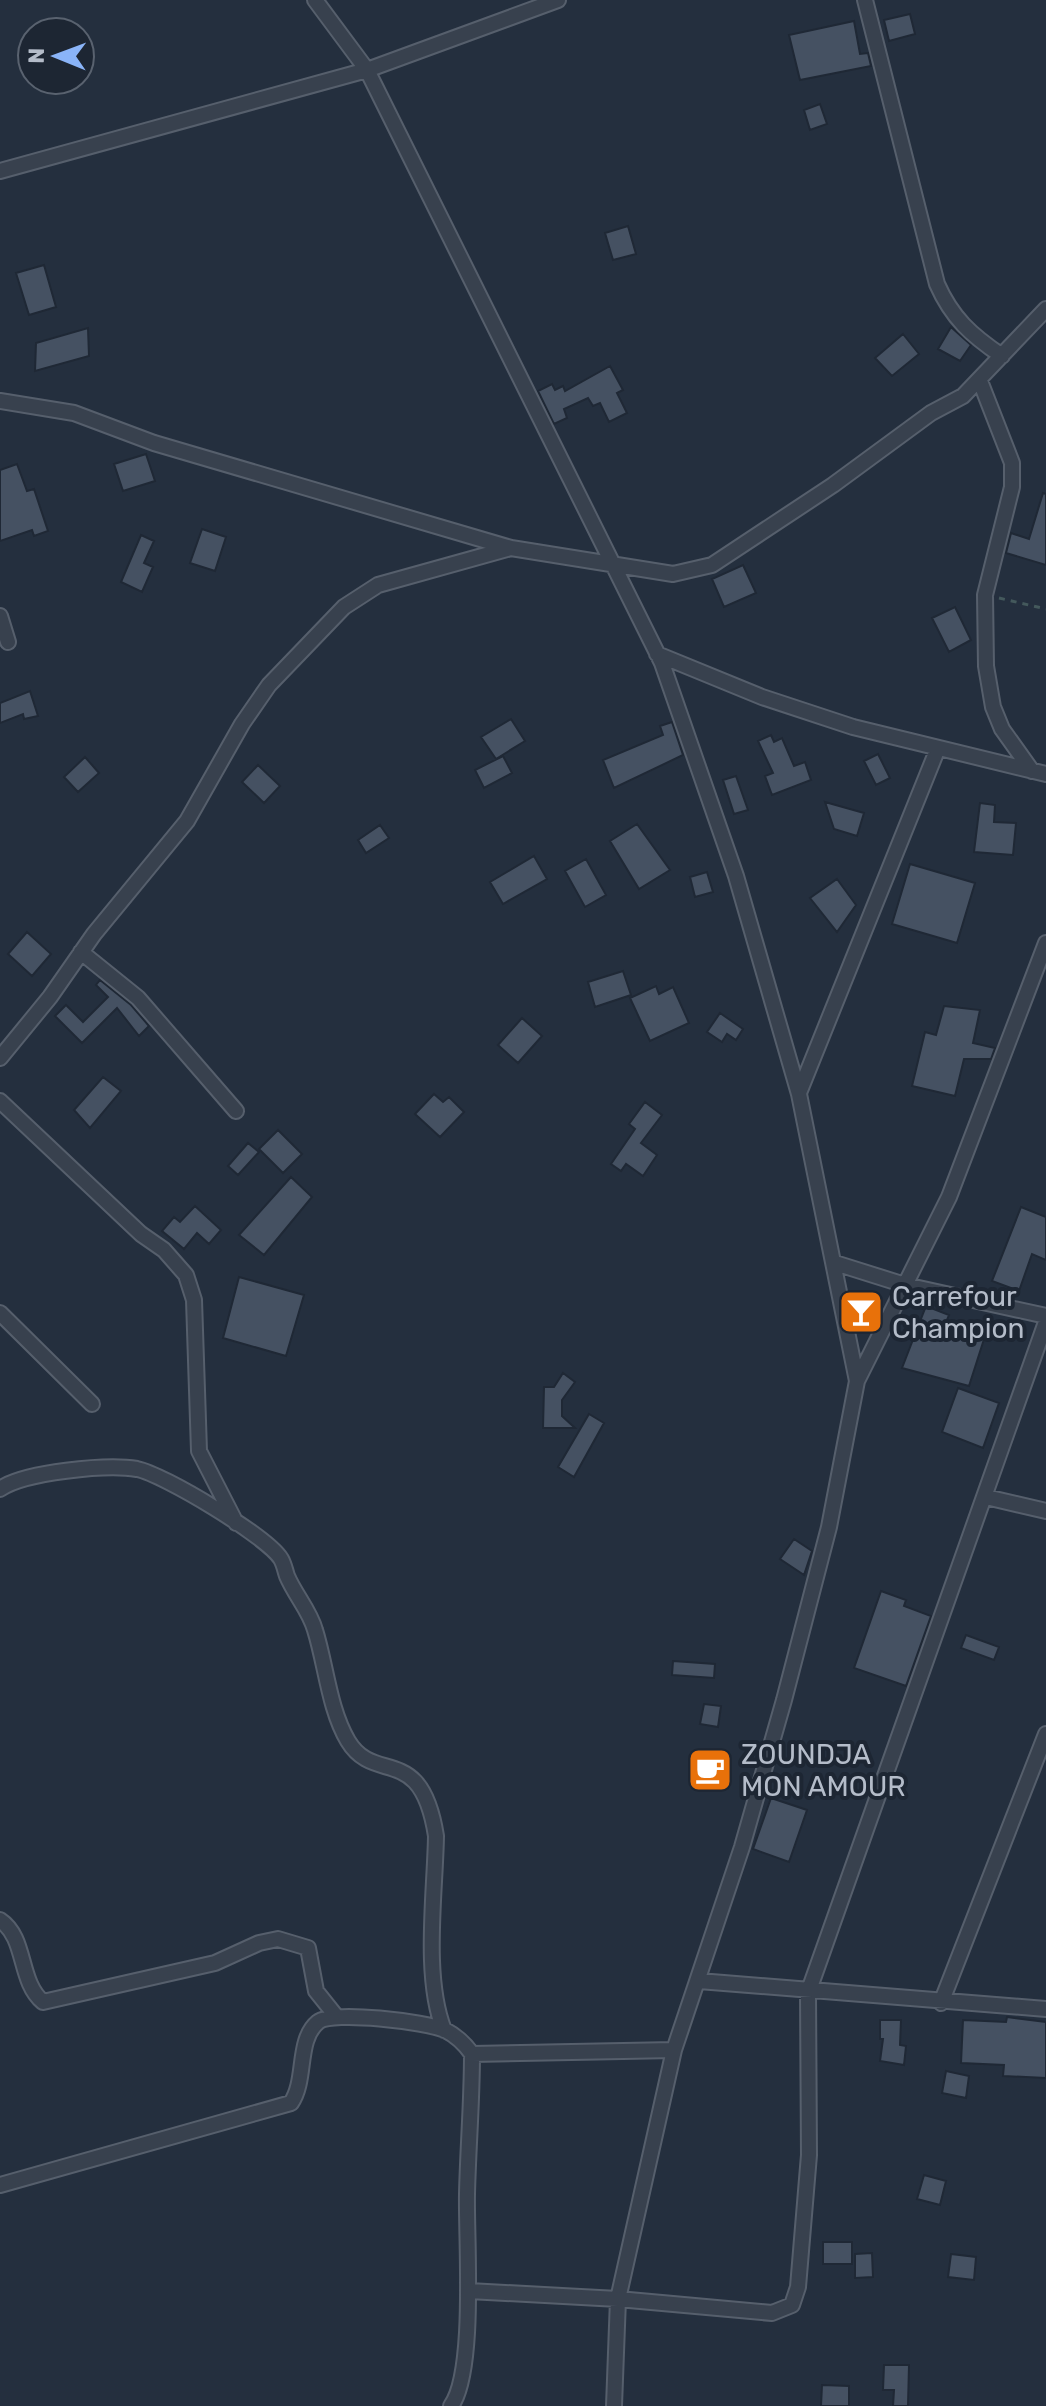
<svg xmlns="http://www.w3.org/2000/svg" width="1046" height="2406" viewBox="0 0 1046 2406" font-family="Rubik,sans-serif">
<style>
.building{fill:#455162;stroke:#1f2835;stroke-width:2}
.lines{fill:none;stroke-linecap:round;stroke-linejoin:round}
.minor-casing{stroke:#565f6c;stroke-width:18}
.path{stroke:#44595c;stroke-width:3;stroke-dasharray:6 6;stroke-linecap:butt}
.minor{stroke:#38414e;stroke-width:14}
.labels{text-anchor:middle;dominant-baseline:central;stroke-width:8;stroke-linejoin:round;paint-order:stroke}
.poi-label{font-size:28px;fill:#b4bcc9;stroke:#1d2633;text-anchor:start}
</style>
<rect width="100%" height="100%" fill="#242f3e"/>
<!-- building -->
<path class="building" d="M 910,14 L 915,34 L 889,41 L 884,20 Z
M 854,21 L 860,54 L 868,53 L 871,66 L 800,80 L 789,35 Z
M 820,104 L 827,124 L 810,130 L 804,110 Z
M 628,226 L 636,254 L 613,260 L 605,233 Z
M 44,265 L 56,307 L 29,315 L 16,273 Z
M 951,327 L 971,345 L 960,361 L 938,349 Z
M 88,328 L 89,356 L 35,371 L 36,343 Z
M 903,334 L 919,354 L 892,376 L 875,358 Z
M 610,366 L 623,390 L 617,393 L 627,413 L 609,422 L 600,403 L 593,406 L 588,398 L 564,409 L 567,418 L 554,424 L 538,391 L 552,384 L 555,390 L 563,386 L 565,391 Z
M 146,454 L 155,481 L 123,491 L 114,464 Z
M 17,464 L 27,491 L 34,489 L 48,531 L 34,536 L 32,530 L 0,541 L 0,470 Z
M 1043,493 L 1046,494 L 1046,565 L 1006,553 L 1011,533 L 1029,539 Z
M 202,529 L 226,537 L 215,571 L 190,563 Z
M 141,535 L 154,541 L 144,563 L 153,567 L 142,592 L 121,582 Z
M 743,565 L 756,593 L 724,607 L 712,579 Z
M 955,607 L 971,640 L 949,652 L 932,618 Z
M 30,691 L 38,716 L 24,719 L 23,714 L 0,723 L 0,703 Z
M 511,719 L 525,741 L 496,759 L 481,737 Z
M 672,722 L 683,755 L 614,788 L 603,760 L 663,735 L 660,726 Z
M 771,735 L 774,742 L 782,738 L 794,766 L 805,762 L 811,780 L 772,795 L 765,776 L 773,773 L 758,741 Z
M 878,754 L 890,778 L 876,785 L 864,761 Z
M 503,756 L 512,773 L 484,788 L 475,770 Z
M 85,757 L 99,773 L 78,792 L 64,777 Z
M 258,765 L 280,786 L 264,803 L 242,782 Z
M 736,776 L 748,810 L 734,814 L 723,780 Z
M 825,802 L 864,813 L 857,836 L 834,829 Z
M 980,803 L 995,805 L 994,822 L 1016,823 L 1013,855 L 974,852 Z
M 637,824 L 670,870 L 639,889 L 610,841 Z
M 380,825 L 389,838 L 366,853 L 358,840 Z
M 534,856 L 547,879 L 503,904 L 490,882 Z
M 586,859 L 606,895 L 585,907 L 565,871 Z
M 910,864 L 975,883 L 957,943 L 892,924 Z
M 707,872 L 713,892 L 695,897 L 690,877 Z
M 837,879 L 856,905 L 837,932 L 810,898 Z
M 27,932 L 51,954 L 32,976 L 8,954 Z
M 623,971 L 631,995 L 595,1007 L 588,982 Z
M 100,980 L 131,1005 L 149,1026 L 139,1036 L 117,1008 L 82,1043 L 55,1016 L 66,1005 L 83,1022 L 108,997 L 96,985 Z
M 656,986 L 659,994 L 673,987 L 689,1023 L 650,1041 L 630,998 Z
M 944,1006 L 980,1010 L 973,1043 L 995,1048 L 991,1059 L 964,1059 L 955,1096 L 912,1086 L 925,1032 L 936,1035 Z
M 720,1013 L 743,1029 L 736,1040 L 727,1034 L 722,1042 L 707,1032 Z
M 522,1018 L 542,1036 L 518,1063 L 498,1045 Z
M 103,1077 L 121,1091 L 90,1128 L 74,1110 Z
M 434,1094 L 443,1102 L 449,1097 L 464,1112 L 440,1137 L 415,1114 Z
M 645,1102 L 662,1115 L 641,1143 L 657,1155 L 643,1176 L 626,1164 L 621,1171 L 611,1164 L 635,1129 L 629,1124 Z
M 278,1130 L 302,1154 L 283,1173 L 259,1149 Z
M 248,1143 L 259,1152 L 238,1175 L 228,1166 Z
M 291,1177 L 312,1197 L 264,1255 L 239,1235 Z
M 195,1206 L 221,1230 L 209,1244 L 197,1233 L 184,1249 L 162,1231 L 174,1217 L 180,1222 Z
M 1021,1207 L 1046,1217 L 1046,1260 L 1032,1254 L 1019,1291 L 992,1281 Z
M 239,1277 L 304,1295 L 286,1356 L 223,1338 Z
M 926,1306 L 949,1315 L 947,1320 L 986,1333 L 969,1386 L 902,1368 Z
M 563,1373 L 575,1382 L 562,1400 L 562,1416 L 575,1428 L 543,1428 L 544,1387 L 554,1387 Z
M 958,1388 L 999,1403 L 983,1448 L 942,1432 Z
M 589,1414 L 604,1423 L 574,1477 L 558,1467 Z
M 794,1539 L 812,1551 L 804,1575 L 780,1559 Z
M 881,1591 L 906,1600 L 904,1606 L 931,1616 L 906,1686 L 854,1668 Z
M 966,1635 L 999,1647 L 994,1660 L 961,1648 Z
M 673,1661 L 715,1664 L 714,1678 L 672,1675 Z
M 704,1704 L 721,1706 L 718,1727 L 700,1724 Z
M 771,1798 L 807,1810 L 789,1862 L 753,1849 Z
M 1007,2017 L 1046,2022 L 1046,2078 L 1003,2076 L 1004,2065 L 961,2063 L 963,2020 L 1006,2022 Z
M 880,2020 L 901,2020 L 900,2045 L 906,2046 L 904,2065 L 880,2061 L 883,2039 L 880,2039 Z
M 946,2071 L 969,2076 L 966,2098 L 942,2093 Z
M 924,2175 L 946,2181 L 940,2205 L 917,2199 Z
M 823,2242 L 852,2242 L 852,2264 L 823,2264 Z
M 872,2253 L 873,2277 L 855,2278 L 855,2254 Z
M 951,2254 L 976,2257 L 974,2280 L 948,2277 Z
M 884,2365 L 909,2365 L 908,2406 L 893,2406 L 894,2390 L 883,2390 Z
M 822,2385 L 849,2386 L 849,2406 L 821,2406 Z"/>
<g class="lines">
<!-- minor casing -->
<g class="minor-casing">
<path id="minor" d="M 315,0 L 367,70 L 662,663 L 736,876 L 799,1094 L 857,1381 L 829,1527 L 784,1700 L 742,1847 L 674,2050 L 618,2299 L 614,2406
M 865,0 L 937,284 C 952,318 971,335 1002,356
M 0,171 L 367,70 L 558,0
M 980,381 L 1012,463 L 1012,487 L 985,595 L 986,666 L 993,707 L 1002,729 L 1032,771
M 0,401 L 74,413 L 154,443 L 511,548
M 0,616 L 8,642
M 657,654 L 762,697 L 853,727 L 1046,774
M 81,952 L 138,998 L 236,1111
M 0,1058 L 50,997 L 94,934 L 187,821 L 242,724 L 269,685 L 344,607 L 378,585 L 511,548 L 673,574 L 712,565 L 833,485 L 931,413 L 963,396 L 1046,309
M 799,1093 L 938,748
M 0,1101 L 141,1234 L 164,1250 L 186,1275 L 194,1300 L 199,1451 L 236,1523
M 835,1263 L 905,1285 L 1046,1316
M 0,1313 L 92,1404
M 857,1381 L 949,1197 L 1046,943
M 0,1489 C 24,1472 107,1464 137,1469 C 163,1474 268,1537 281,1559 C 284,1564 285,1570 287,1576 C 295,1595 310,1611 315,1630 C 326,1665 329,1709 348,1741 C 375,1786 421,1741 436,1836 C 435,1894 423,1977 444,2030
M 986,1497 L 1046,1511
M 0,1920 C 27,1938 18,1981 43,2002 L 215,1963 L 259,1943 L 278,1939 L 308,1948 L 316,1991 L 336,2016
M 699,1981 L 1046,2009
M 941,2003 L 1046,1734
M 472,2054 L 674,2050
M 0,2185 L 291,2103 C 307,2080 296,2040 318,2022 C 332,2010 426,2022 445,2030 C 457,2036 465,2044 472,2054 C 472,2101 468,2148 467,2194 C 466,2240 476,2372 451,2406
M 469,2291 L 618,2299 L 772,2313 L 792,2305 L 798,2287 L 809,2155 L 808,1993 L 1046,1322"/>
</g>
<!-- path -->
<path class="path" d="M 999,598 L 1046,609"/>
<!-- minor -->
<use href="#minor" class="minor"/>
</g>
<!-- icons -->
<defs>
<g id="bar-square" transform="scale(2.3)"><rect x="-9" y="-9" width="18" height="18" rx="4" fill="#e8710a" stroke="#1d2633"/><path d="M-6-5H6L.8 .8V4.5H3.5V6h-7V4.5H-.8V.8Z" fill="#fff"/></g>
<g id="cafe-square" transform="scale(2.3)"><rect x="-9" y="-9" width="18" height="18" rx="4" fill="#e8710a" stroke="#1d2633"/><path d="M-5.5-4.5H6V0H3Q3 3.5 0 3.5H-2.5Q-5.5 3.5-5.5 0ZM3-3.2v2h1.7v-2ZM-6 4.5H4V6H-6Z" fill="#fff"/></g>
</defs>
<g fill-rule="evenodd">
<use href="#bar-square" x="861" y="1312"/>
<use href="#cafe-square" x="710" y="1770"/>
</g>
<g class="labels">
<!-- poi labels -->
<g class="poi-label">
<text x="892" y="1296">Carrefour<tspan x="892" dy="32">Champion</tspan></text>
<text x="741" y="1754">ZOUNDJA<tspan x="741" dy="32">MON AMOUR</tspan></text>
</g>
</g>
<!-- north arrow -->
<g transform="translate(56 56) rotate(271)"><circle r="38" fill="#1d2633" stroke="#59626f" stroke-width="2"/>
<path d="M0-6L14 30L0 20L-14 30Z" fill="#8ab4f8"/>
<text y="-12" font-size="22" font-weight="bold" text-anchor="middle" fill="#b4bcc9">N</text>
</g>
</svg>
